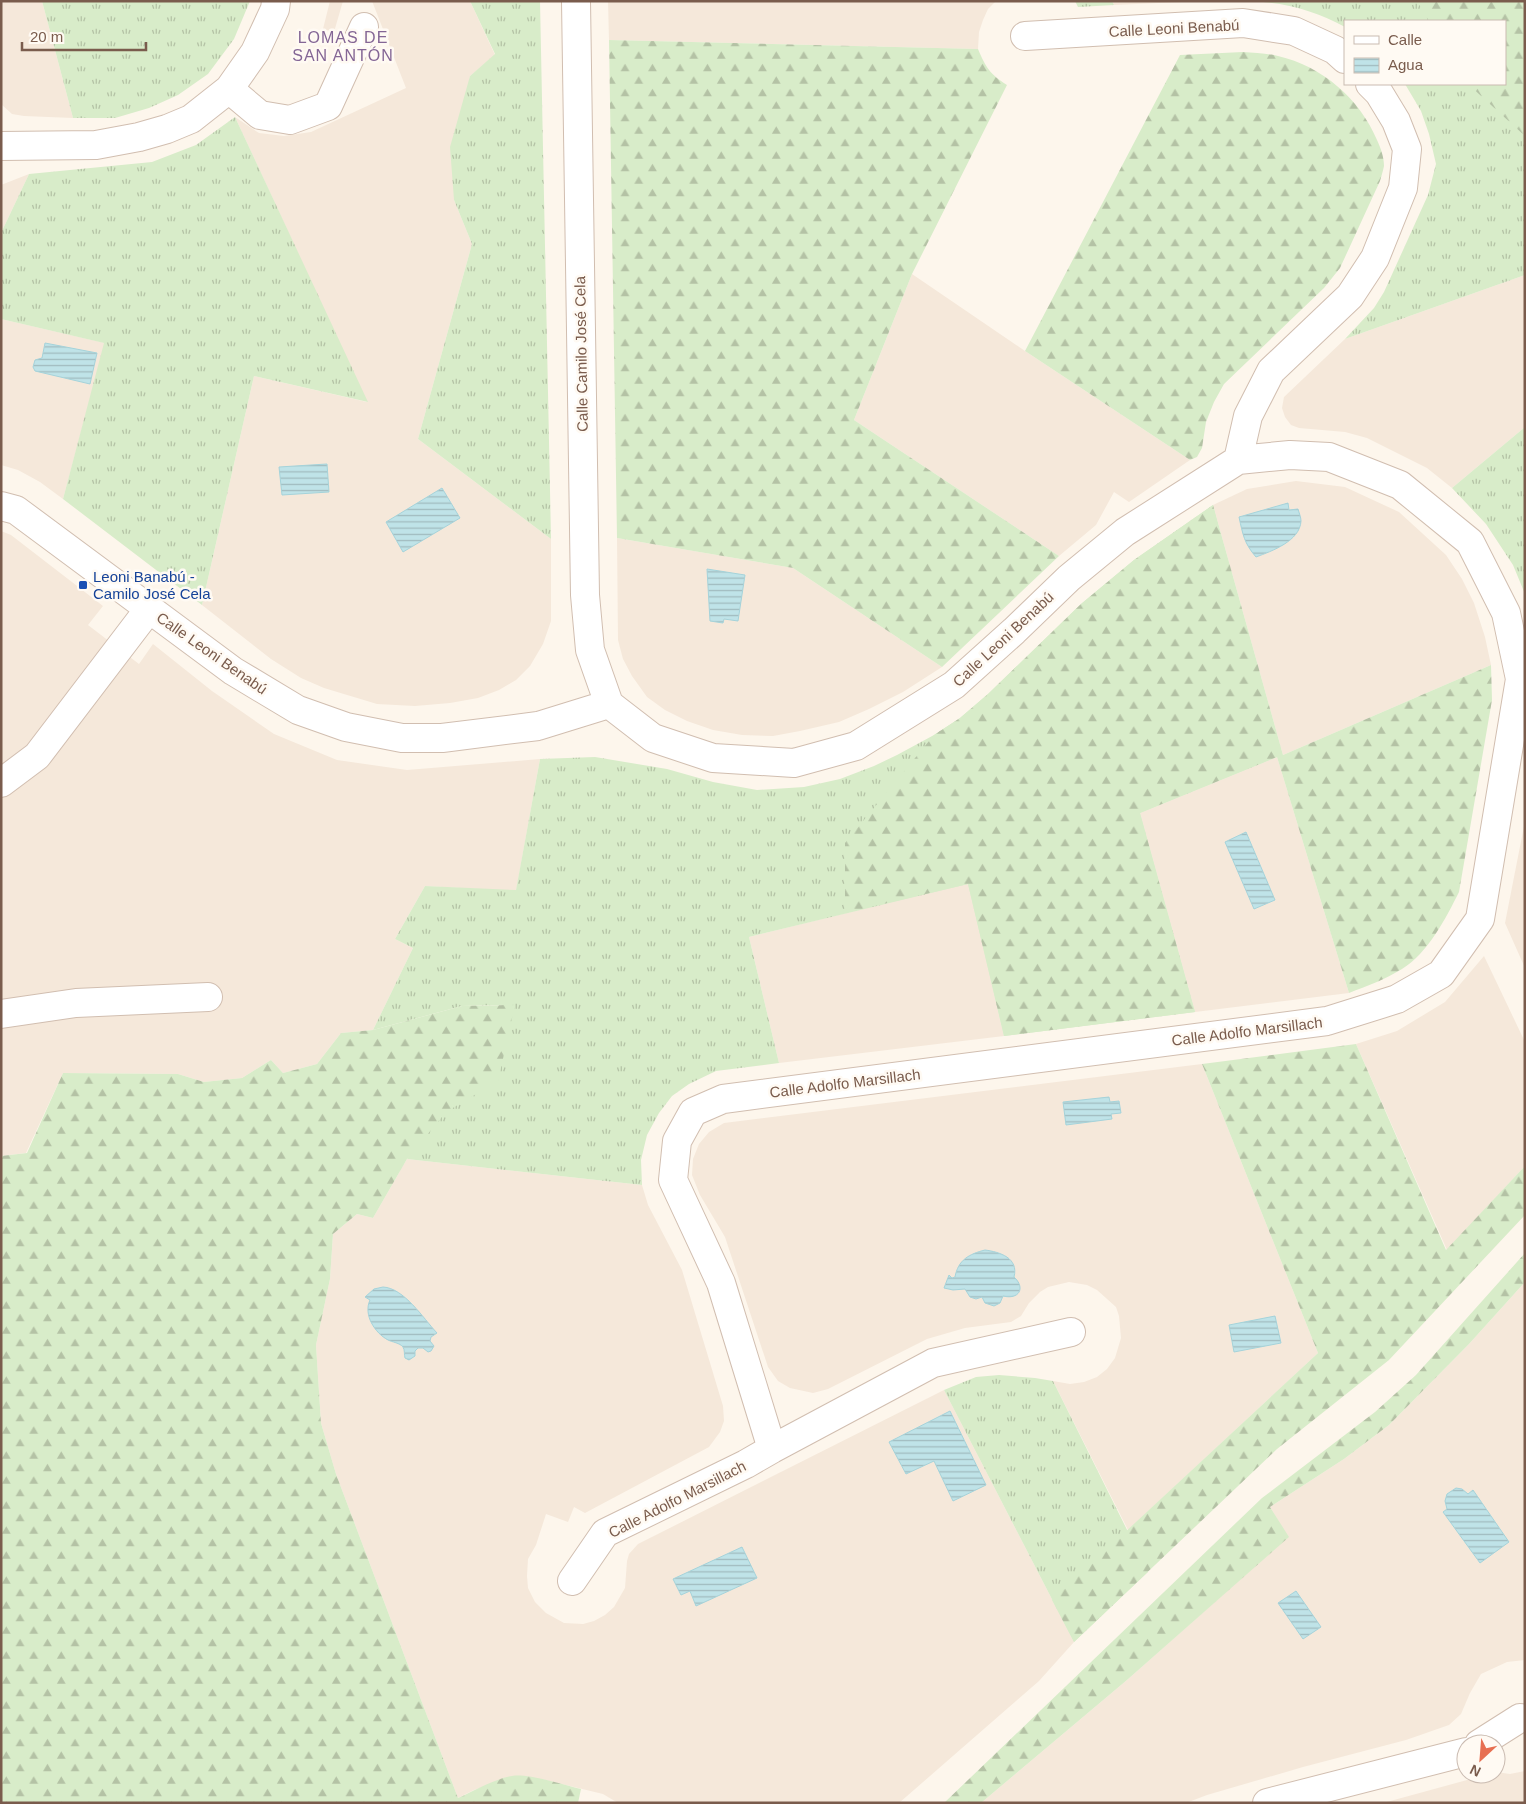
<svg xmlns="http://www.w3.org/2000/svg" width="1526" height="1804" viewBox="0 0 1526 1804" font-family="Arial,sans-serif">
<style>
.residential{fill:#f5e8da}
.grass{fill:url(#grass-tufts)}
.forest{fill:url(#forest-firs)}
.water{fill:url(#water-rules);stroke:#a5d3da}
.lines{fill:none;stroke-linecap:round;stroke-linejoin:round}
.minor-casing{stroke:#d1beb0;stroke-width:30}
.minor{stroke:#fff;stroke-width:28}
.transit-dot{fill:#1a4fb4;stroke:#fffaf3;stroke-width:2}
.labels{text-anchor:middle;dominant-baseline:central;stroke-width:5;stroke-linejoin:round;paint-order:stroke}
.street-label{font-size:15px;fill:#7a5c4d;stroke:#fffaf3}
.transit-label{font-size:15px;fill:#164399;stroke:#fffaf3;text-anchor:start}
.neighbourhood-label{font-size:16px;letter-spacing:1px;fill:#846695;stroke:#fffaf3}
</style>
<defs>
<pattern id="grass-tufts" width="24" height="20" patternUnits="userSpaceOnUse" patternTransform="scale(1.25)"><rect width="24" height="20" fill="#d8ecc9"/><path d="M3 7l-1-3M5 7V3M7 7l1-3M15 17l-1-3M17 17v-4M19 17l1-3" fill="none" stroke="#b4c2a5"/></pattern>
<pattern id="forest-firs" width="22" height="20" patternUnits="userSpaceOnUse" patternTransform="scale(1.25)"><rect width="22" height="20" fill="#d8ecc9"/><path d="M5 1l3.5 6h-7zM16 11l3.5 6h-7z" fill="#b4c2a5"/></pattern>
<pattern id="water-rules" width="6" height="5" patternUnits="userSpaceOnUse" patternTransform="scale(1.25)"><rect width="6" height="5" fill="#bfe3e8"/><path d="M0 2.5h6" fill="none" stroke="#a0bbbe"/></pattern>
</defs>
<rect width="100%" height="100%" fill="#fdf6ec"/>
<!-- residential -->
<path class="residential" d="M 1,1 L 42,1 L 73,118 L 24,116 L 12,114 L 1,104 Z
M 330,1 L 343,1 L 334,32 L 323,29 Z
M 372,1 L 470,1 L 495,55 L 470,76 L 454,200 L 472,244 L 418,439 L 551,539 L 551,621 L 543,644 L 530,666 L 516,680 L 499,690 L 478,698 L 450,703 L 415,706 L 377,704 L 324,688 L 301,678 L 271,659 L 202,605 L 254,376 L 367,402 L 235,117 L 259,133 L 284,136 L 311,132 L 406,88 Z
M 608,1 L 996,1 L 988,9 L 983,20 L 979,32 L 978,49 L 609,40 Z
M 1112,1 L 1204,1 L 1114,5 Z
M 29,174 L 1,233 L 1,185 Z
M 912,274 L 1025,351 L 1190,460 L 1129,502 L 1114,492 L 1096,525 L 1059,556 L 854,420 Z
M 1525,275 L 1525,427 L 1452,488 L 1427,468 L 1367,438 L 1345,432 L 1299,428 L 1291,425 L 1285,417 L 1282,408 L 1284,397 L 1345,339 Z
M 1,319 L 105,343 L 63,499 L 40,482 L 18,470 L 1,465 Z
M 1296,481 L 1345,487 L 1399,512 L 1446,555 L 1462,579 L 1474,603 L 1485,637 L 1491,665 L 1283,755 L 1213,505 L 1247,489 Z
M 1,531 L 11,535 L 103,606 L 88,625 L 139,664 L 153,644 L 212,691 L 274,734 L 337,760 L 407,770 L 540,759 L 516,891 L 425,886 L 395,939 L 413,948 L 373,1030 L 341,1033 L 317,1064 L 283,1073 L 271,1060 L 242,1078 L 204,1082 L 178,1074 L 63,1073 L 26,1153 L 1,1156 Z
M 617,538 L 793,568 L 942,667 L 903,692 L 869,709 L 839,722 L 800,731 L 773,736 L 742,735 L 713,730 L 687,721 L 665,710 L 647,697 L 632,676 L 623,659 L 618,640 Z
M 1277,757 L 1349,993 L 1195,1012 L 1140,813 Z
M 1525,821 L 1525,968 L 1505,923 Z
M 968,883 L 1004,1036 L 779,1063 L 749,937 Z
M 1484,956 L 1525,1042 L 1525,1166 L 1447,1250 L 1356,1044 L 1397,1031 L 1445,1002 Z
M 1202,1064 L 1318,1353 L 1128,1530 L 1053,1381 L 1070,1384 L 1084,1382 L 1097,1377 L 1107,1369 L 1115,1358 L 1121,1338 L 1119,1316 L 1116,1307 L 1097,1290 L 1087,1285 L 1069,1282 L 1048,1287 L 1040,1292 L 1029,1303 L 1021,1316 L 1011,1322 L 965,1328 L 927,1339 L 828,1389 L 813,1393 L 790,1388 L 778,1381 L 768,1367 L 725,1237 L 700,1195 L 692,1175 L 693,1159 L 699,1144 L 709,1132 L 724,1123 Z
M 407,1159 L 642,1185 L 648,1205 L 682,1270 L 723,1406 L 724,1421 L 720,1432 L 709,1447 L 585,1513 L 574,1507 L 568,1522 L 546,1514 L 536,1545 L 528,1559 L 527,1576 L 528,1588 L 535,1602 L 546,1613 L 564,1623 L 583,1624 L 594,1621 L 605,1615 L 614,1607 L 625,1588 L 627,1561 L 629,1554 L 638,1544 L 944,1390 L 1074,1642 L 1039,1681 L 899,1803 L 618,1803 L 603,1794 L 545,1780 L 513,1776 L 474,1790 L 458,1798 L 336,1474 L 321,1423 L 316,1345 L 330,1279 L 333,1234 L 357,1214 L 373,1218 Z
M 1525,1282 L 1525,1660 L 1507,1662 L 1481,1674 L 1470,1693 L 1461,1714 L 1449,1725 L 1406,1740 L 1303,1767 L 1207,1795 L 1186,1803 L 981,1803 L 1127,1680 L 1288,1537 L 1270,1507 L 1344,1459 L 1389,1425 L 1469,1344 Z
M 1525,1771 L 1525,1803 L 1383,1803 L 1489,1774 L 1496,1774 L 1496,1772 L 1510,1774 Z"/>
<!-- grass -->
<path class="grass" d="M 42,1 L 250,1 L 234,39 L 208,74 L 178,95 L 149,108 L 115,118 L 73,118 Z
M 470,1 L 540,1 L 551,539 L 418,439 L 472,244 L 454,200 L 450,147 L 470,76 L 495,54 Z
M 1075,1 L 1112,1 L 1114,5 L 1078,7 Z
M 1204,1 L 1525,1 L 1525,275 L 1345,339 L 1374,308 L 1384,292 L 1428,195 L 1436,164 L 1429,134 L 1421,111 L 1405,84 L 1505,84 L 1505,21 L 1345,21 L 1345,27 C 1320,13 1291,4 1263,2 C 1243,0 1222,3 1204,1 Z
M 235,117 L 368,402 L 254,376 L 202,605 L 63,499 L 104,343 L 1,319 L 1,233 L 29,174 L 152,162 L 196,145 Z
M 1525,427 L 1525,594 L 1513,565 L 1486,524 L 1452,488 Z
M 1213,505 L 1277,757 L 1140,813 L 1195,1012 L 1004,1036 L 968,884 L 749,937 L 779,1063 L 716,1071 L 689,1084 L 672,1096 L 659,1113 L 647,1135 L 641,1160 L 642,1185 L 407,1159 L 502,1005 L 462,1006 L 373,1030 L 413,948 L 395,939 L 425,886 L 516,890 L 540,759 L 595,757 L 667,769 L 713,782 L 757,790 L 804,787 L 840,779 L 874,766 L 897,755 L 934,735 L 960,718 L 988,694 L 1081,604 L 1134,560 Z
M 999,1375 L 1035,1378 L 1053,1381 L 1148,1572 L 1074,1642 L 944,1390 L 976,1377 Z"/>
<!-- forest -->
<path class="forest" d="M 1417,1 L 1525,1 L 1525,136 L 1468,84 L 1505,84 L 1505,21 L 1429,21 Z
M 609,40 L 978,49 C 986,68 990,74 1007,85 L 912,274 L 854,420 L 1059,556 L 942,667 L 793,568 L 617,538 Z
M 1243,52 C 1254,53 1267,53 1278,56 C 1322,66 1360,99 1377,140 C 1381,149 1384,157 1384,166 C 1383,171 1381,177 1380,181 L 1340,268 L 1324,288 L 1224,384 L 1214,402 L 1206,422 L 1202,448 L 1197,457 L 1190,460 L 1025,351 L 1180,55 Z
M 1213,505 L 1283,755 L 1491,665 L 1492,700 L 1459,892 C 1446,918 1428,953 1402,969 C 1386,979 1367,986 1349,993 L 1277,757 L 1140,813 L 1195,1012 L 1004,1036 L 968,884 L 845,913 L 845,843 L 934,735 L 960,718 L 988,694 L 1081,604 L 1134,560 Z
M 515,1005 L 498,1081 L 446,1112 L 407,1159 L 373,1218 L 357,1214 L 333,1234 L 330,1279 L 316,1345 L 321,1423 L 336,1474 L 458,1798 C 474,1791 494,1779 512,1776 C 528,1773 564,1785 581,1789 L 578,1803 L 1,1803 L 1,1156 L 27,1153 L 63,1073 L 178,1074 L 204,1082 L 242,1078 L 271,1060 L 283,1073 L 317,1064 L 341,1033 L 373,1030 L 462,1006 Z
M 1356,1044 L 1446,1250 L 1525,1166 L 1525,1215 L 1389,1360 L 1277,1449 L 1074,1642 L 1052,1600 L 1318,1353 L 1202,1064 Z
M 1525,1253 L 1525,1282 L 1469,1344 L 1389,1425 L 1344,1459 L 1270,1507 L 1289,1537 L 1127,1680 L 981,1803 L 944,1803 L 1262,1498 L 1375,1412 L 1416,1375 Z"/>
<!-- water -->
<path class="water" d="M 45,343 L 97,353 L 90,384 L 35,371 L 33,367 L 35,360 L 42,358 Z
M 327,464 L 329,492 L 282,495 L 279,467 Z
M 442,488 L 460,518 L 403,552 L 386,522 Z
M 1288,503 L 1289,510 L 1298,509 C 1299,513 1301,517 1301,521 C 1300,541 1272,551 1256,557 C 1244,543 1243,535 1239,517 Z
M 707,569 L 745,575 L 738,621 L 724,619 L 723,623 L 710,621 Z
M 1246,832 L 1275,900 L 1254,909 L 1225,842 Z
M 1109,1097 L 1110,1102 L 1119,1101 L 1121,1113 L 1111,1114 L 1112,1119 L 1066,1125 L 1063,1102 Z
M 985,1250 C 1000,1252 1019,1258 1014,1277 C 1026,1288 1019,1300 1003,1296 L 1000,1303 L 994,1306 L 985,1303 L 982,1297 L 976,1299 L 970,1297 L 965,1289 L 953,1290 L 944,1288 L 949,1275 L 952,1278 L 955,1277 C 958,1260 969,1254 985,1250 Z
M 383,1287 C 404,1288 423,1318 437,1333 L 431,1337 L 430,1341 L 434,1346 L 431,1351 L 428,1352 L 423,1348 L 418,1348 L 415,1351 L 415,1356 L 409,1360 L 405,1358 C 404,1355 405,1350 403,1347 C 400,1343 392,1342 388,1340 C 375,1333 363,1315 370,1300 L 365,1297 L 374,1289 Z
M 1275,1316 L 1281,1343 L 1234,1352 L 1229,1325 Z
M 950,1411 L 986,1485 L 953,1501 L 934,1461 L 906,1474 L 889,1442 Z
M 1456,1488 L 1462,1489 L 1468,1494 L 1473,1490 L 1509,1542 L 1480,1563 L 1443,1512 L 1447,1509 L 1445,1501 L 1447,1494 Z
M 742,1547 L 757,1578 L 696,1606 L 690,1591 L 681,1595 L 673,1579 Z
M 1296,1591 L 1321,1627 L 1303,1639 L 1278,1603 Z"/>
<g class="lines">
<!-- minor casing -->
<g class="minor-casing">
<path id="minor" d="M 576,1 L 585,595 L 590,650 L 609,704
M 1025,36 L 1243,23 L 1294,31 L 1335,50 L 1345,59
M 229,89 L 260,115 L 290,120 L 328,106 L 364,27
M 1,146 L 96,145 L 139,137 L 167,129 L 191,119 L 229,89 L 255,52 L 275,9 L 276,1
M 1,506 L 16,510 L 233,671 L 298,710 L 346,727 L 402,738 L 442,738 L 538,726 L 609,704 L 653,738 L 713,758 L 794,763 L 856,746 L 954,685 L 1014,631 L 1069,578 L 1125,532 L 1238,460 L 1248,416 L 1271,371 L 1350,296 L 1375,258 L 1403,188 L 1407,149 L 1396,121 L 1379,93 L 1370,84
M 1,783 L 37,756 L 149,609
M 1,1014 L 76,1003 L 208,997
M 772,1449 L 933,1363 L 1071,1332
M 572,1581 L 605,1533 L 746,1464 L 772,1449 L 721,1283 L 673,1180 L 677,1141 L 693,1112 L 723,1099 L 1327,1021 L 1397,999 L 1441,974 L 1480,919 L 1520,679 L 1506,613 L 1470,542 L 1400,485 L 1329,457 L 1290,455 L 1238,460
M 1479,1744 L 1520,1718
M 1267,1803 L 1466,1752"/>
</g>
<!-- minor -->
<use href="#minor" class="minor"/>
</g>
<!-- markers -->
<rect class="transit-dot" x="78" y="580" width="10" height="10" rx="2.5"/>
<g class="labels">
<!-- street labels -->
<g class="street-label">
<text transform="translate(1174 28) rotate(-3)">Calle Leoni Benabú</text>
<text transform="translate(581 354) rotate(-91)">Calle Camilo José Cela</text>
<text transform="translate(1003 639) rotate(-43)">Calle Leoni Benabú</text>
<text transform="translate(212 653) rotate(35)">Calle Leoni Benabú</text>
<text transform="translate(1247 1031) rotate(-7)">Calle Adolfo Marsillach</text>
<text transform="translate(845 1083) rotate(-7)">Calle Adolfo Marsillach</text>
<text transform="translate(677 1499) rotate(-27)">Calle Adolfo Marsillach</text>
</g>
<!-- transit labels -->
<g class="transit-label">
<text x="93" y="576">Leoni Banabú -<tspan x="93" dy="17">Camilo José Cela</tspan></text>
</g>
<!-- neighbourhood labels -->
<g class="neighbourhood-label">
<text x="343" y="37">LOMAS DE<tspan x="343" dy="18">SAN ANTÓN</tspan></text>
</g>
</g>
<!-- border -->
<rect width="1526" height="1804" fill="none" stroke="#7a5c4d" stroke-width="5"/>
<!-- legend -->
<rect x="1344" y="20" width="162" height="65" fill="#fffaf3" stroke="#cabbb1"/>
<rect x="1354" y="36" width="25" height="8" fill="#ffffff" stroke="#cabbb1"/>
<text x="1388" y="45" font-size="15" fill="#7a5c4d">Calle</text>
<rect x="1354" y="58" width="25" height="15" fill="url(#water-rules)" stroke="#cabbb1"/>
<text x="1388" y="70" font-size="15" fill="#7a5c4d">Agua</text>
<!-- north arrow -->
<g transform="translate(1481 1759) rotate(206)"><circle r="24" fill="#fffaf3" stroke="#cabbb1"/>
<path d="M0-4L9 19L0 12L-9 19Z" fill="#e76f51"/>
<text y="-8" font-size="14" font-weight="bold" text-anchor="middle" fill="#7a5c4d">N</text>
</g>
<!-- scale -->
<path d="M22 42v8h124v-8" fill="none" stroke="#7a5c4d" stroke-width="2.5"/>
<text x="30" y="42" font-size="15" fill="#7a5c4d" stroke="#fffaf3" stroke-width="4" paint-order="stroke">20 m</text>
</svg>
